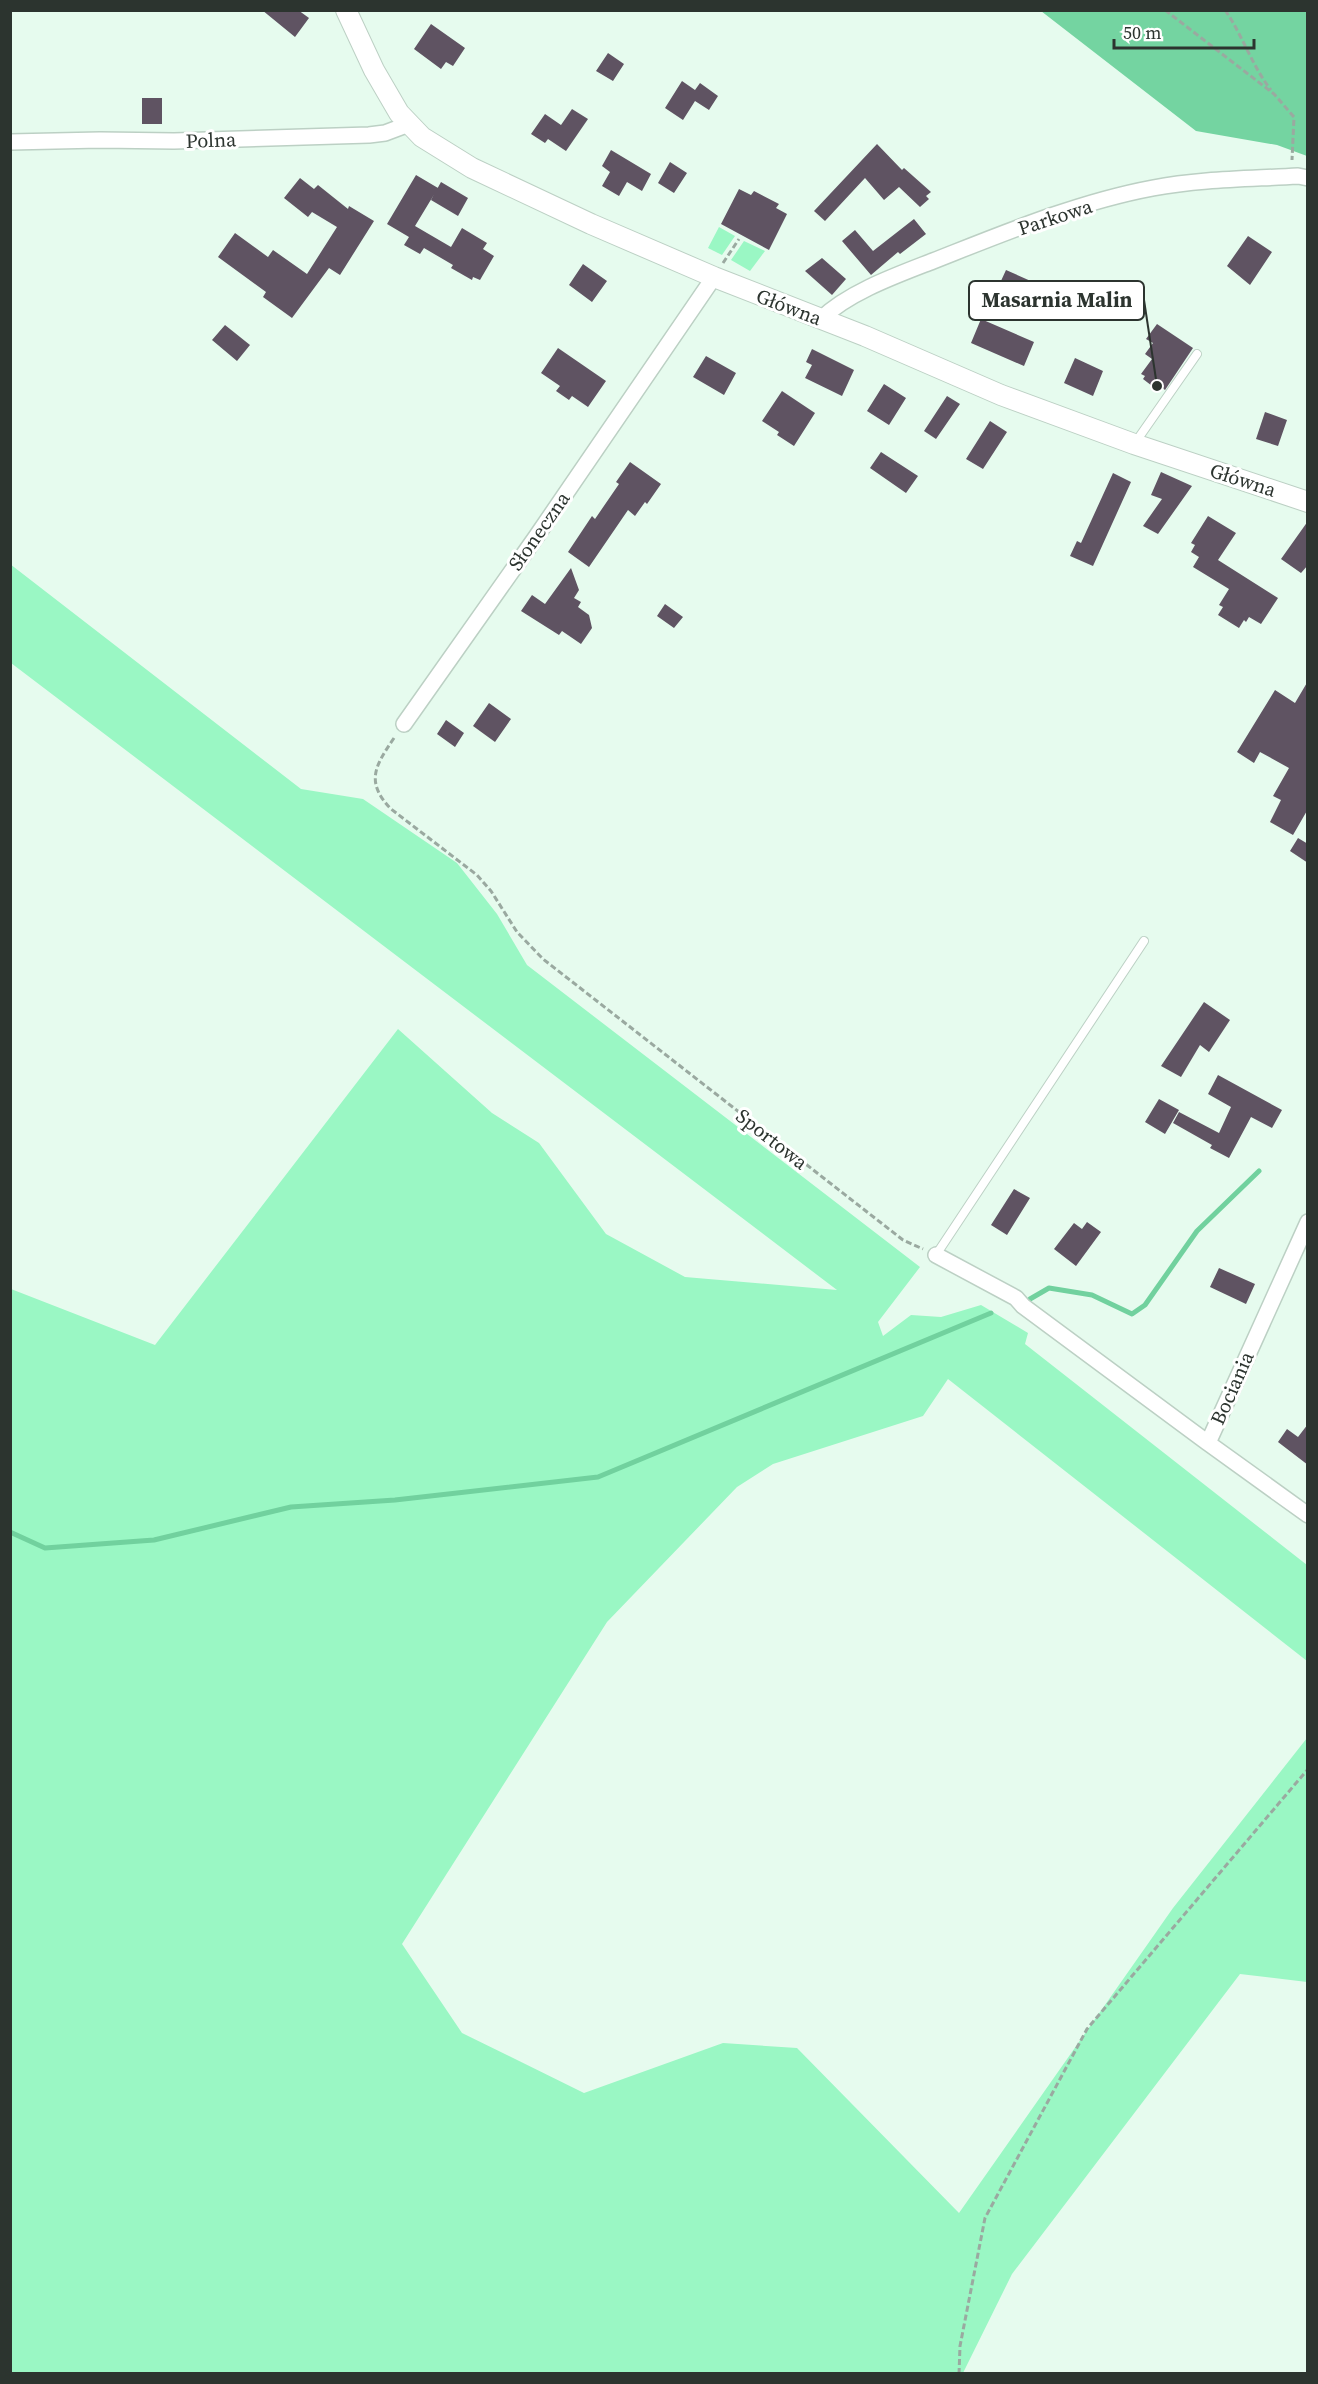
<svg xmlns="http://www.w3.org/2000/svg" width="1318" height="2384" viewBox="0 0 1318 2384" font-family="'Source Serif 4',serif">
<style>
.green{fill:#9af7c4}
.forest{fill:#74d4a1}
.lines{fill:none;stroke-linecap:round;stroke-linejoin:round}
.stream{stroke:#71d19e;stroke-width:5}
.building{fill:#5f5362}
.service-casing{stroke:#bcd0c4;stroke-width:10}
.minor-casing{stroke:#bcd0c4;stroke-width:18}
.tertiary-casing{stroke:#bcd0c4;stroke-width:22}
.path{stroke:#9aa9a0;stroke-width:3;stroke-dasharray:6 3;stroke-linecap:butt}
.service{stroke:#fff;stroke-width:8}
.minor{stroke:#fff;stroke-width:15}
.tertiary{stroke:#fff;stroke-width:20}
.labels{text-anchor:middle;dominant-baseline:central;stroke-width:6;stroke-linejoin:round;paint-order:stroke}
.street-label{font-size:20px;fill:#2c342f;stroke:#fff}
.leader{fill:none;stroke:#2c342f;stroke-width:2}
.callout-dot{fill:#2c342f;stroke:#fff;stroke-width:2}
.callout{fill:#fff;stroke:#2c342f;stroke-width:2}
.callout-label{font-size:21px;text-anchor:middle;font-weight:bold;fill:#2c342f}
</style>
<rect width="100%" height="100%" fill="#e6fbee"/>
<!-- green -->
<path class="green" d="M 719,227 L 735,236 L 722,255 L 708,248 Z
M 744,241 L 765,251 L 750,271 L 731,260 Z
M 10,564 L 301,789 L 363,799 L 457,863 L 497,914 L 527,965 L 920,1267 L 878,1322 L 883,1336 L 911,1315 L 941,1317 L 981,1305 L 1028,1333 L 1025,1344 L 1307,1565 L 1307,1661 L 948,1379 L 923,1416 L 773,1464 L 737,1487 L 607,1622 L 402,1944 L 462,2033 L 584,2093 L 723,2043 L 797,2048 L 959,2213 L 1173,1908 L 1307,1738 L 1307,1982 L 1240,1974 L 1012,2274 L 963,2373 L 11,2373 L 11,1289 L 155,1345 L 398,1029 L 492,1113 L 539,1143 L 606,1234 L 685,1277 L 837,1290 L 11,663 Z"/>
<!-- forest -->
<path class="forest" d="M 1041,11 L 1307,11 L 1307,156 L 1277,145 L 1196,131 Z"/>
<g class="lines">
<!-- stream -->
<path class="stream" d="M 1030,1299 L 1049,1288 L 1092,1295 L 1132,1314 L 1145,1305 L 1197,1231 L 1259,1171
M 10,1532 L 45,1548 L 154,1540 L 291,1507 L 395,1500 L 598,1477 L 991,1313"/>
</g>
<!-- building -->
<path class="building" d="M 262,10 L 298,10 L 309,18 L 295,37 Z
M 431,24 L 465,48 L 453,66 L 446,62 L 441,69 L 414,49 Z
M 608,53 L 624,64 L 613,81 L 596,71 Z
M 682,81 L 695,90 L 700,83 L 718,96 L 709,110 L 695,101 L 683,120 L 665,108 Z
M 142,98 L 162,98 L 162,124 L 142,124 Z
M 572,109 L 588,119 L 566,151 L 548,139 L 545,143 L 531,134 L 545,114 L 561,125 Z
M 877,144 L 902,170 L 904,168 L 931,192 L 926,196 L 929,199 L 920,207 L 899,187 L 884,200 L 865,178 L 825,221 L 814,211 Z
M 611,150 L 651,174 L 642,191 L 627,182 L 619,196 L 602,186 L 610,172 L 602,166 Z
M 670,162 L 687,173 L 674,193 L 658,183 Z
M 416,175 L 438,188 L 415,226 L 451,247 L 462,228 L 487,243 L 483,249 L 494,256 L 480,280 L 473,277 L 472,280 L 451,268 L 453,265 L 424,248 L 420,254 L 404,245 L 409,237 L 387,224 Z
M 300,178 L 314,189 L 318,185 L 348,209 L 349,206 L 374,221 L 340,275 L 329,268 L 292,318 L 263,297 L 266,292 L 218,257 L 235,233 L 268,257 L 273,250 L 307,274 L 337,227 L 312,212 L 308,217 L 284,198 Z
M 441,182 L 468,198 L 458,216 L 431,200 Z
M 739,189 L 751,195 L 754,191 L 779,204 L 776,208 L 787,214 L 769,250 L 721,224 Z
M 914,219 L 926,234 L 900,254 L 898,252 L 871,275 L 842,241 L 855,230 L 873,251 Z
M 1248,236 L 1272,252 L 1250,285 L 1227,266 Z
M 822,258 L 846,279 L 832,295 L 805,271 Z
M 583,264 L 607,281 L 592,302 L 569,285 Z
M 1006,270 L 1060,294 L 1049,318 L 995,294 Z
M 981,319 L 1034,342 L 1024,366 L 971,343 Z
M 1157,324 L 1193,348 L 1165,390 L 1159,385 L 1156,389 L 1143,379 L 1145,376 L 1141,374 L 1152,359 L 1145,354 L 1153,343 L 1146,339 Z
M 225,325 L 250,345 L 237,361 L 212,340 Z
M 558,348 L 606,381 L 588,407 L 572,396 L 569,400 L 556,391 L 560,386 L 541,373 Z
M 812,349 L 854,370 L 842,396 L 805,378 L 812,365 L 806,362 Z
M 706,356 L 736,373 L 724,395 L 693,377 Z
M 1075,358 L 1103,371 L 1093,396 L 1064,383 Z
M 884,384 L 906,398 L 889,425 L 867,411 Z
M 782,391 L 815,413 L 794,446 L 777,435 L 779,432 L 762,421 Z
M 947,396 L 960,404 L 936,439 L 924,431 Z
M 1265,412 L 1287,420 L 1278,446 L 1256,439 Z
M 990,421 L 1007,432 L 983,469 L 966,459 Z
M 881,452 L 918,476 L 906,493 L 870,468 Z
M 630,462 L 661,484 L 647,504 L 645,502 L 635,516 L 628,510 L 589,567 L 568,552 L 592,516 L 595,519 L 619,484 L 616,482 Z
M 1161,472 L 1192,486 L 1158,534 L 1143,526 L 1162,499 L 1151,495 Z
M 1113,473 L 1131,482 L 1093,566 L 1070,556 L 1077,541 L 1081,543 Z
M 1208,516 L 1236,533 L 1218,560 L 1278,598 L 1261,624 L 1249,617 L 1246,622 L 1244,620 L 1239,628 L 1218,615 L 1223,607 L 1219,605 L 1229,589 L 1193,567 L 1199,557 L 1191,552 L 1195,545 L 1191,543 Z
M 1308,521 L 1308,565 L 1301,573 L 1281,559 Z
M 571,568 L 579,590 L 574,598 L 581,602 L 578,607 L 589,615 L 592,628 L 581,644 L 562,631 L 559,635 L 521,611 L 532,595 L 545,604 Z
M 665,604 L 683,617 L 674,628 L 657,616 Z
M 1308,681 L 1308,809 L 1293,835 L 1270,822 L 1281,800 L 1273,796 L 1289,768 L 1260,752 L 1254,763 L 1237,752 L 1275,690 L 1295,703 Z
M 489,703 L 511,719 L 495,742 L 473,726 Z
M 446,720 L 464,733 L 455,747 L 437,734 Z
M 1298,838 L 1308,844 L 1308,863 L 1290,851 Z
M 1204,1002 L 1230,1020 L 1209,1052 L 1200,1045 L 1181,1077 L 1161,1066 Z
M 1218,1075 L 1282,1110 L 1272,1128 L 1251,1117 L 1229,1158 L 1210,1148 L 1212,1145 L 1173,1123 L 1179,1112 L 1219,1133 L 1231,1107 L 1208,1094 Z
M 1159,1099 L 1179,1110 L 1165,1134 L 1145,1122 Z
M 1014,1189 L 1030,1198 L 1007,1235 L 991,1225 Z
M 1087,1222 L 1101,1232 L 1076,1266 L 1054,1249 L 1074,1223 L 1082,1229 Z
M 1219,1268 L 1255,1284 L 1246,1304 L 1210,1287 Z
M 1308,1424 L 1308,1465 L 1278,1442 L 1287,1429 L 1298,1437 Z"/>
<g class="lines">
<!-- service casing -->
<g class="service-casing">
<path id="service" d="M 1135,443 L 1197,354
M 936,1255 L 1144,941"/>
</g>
<!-- minor casing -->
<g class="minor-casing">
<path id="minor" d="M 10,142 L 100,140 L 174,141 L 369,135 L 385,133 L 409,124
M 821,319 C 849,292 897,275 933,261 C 1004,233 1078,202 1153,188 C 1200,179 1249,179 1298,176 L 1308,178
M 404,724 L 536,537 L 714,277
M 1308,1222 L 1208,1443 L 1308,1515
M 936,1255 L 1016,1298 L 1023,1306 L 1208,1443"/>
</g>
<!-- tertiary casing -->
<g class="tertiary-casing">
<path id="tertiary" d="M 346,10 L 374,70 L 399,113 L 422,137 L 472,168 L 591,224 L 714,277 L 865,336 L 1001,395 L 1134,444 L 1308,502"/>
</g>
<!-- path -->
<path class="path" d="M 1165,10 L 1274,94 L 1294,117 L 1292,160
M 1225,10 C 1243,36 1252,66 1271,90
M 723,263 L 739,239
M 394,738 C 375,766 365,782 391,809 L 477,875 L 491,891 L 517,932 L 543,959 L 903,1240 L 923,1249
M 959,2374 L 960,2346 L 985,2218 L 1087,2029 L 1308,1769"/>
<!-- service -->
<use href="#service" class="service"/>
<!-- minor -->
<use href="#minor" class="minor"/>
<!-- tertiary -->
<use href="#tertiary" class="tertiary"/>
</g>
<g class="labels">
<!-- street labels -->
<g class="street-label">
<text transform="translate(211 140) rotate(-2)">Polna</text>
<text transform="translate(1055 217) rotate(-18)">Parkowa</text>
<text transform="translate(789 307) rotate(21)">Główna</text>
<text transform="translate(1243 480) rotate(18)">Główna</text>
<text transform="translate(539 531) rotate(-55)">Słoneczna</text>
<text transform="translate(772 1139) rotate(38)">Sportowa</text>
<text transform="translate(1232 1388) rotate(-66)">Bociania</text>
</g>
</g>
<!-- callouts -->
<path class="leader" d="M1157 386L1144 300"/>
<circle class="callout-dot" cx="1157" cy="386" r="6"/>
<rect class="callout" x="969" y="281" width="175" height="39" rx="6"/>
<g class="callout-label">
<text x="1057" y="307">Masarnia Malin</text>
</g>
<!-- border -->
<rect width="1318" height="2384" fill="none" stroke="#2c342f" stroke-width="24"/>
<!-- scale -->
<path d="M1114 39v9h140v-9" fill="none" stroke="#2c342f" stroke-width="3"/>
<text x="1123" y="39" font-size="18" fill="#2c342f" stroke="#ffffff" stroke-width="4.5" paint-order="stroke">50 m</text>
</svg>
